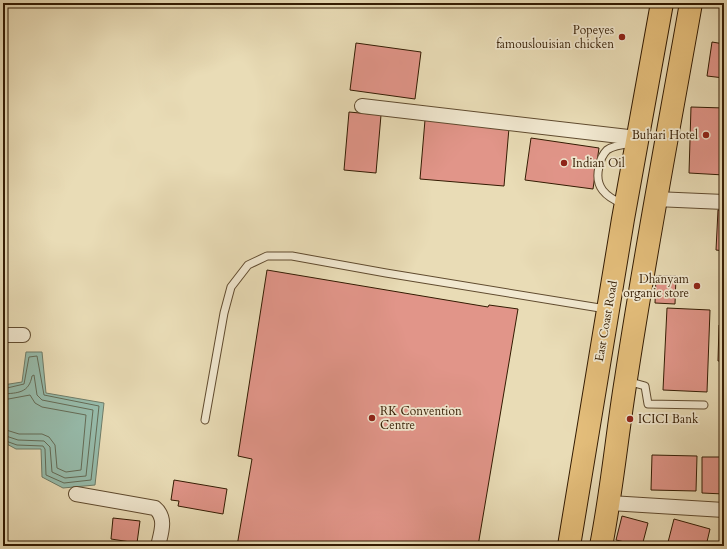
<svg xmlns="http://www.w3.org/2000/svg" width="727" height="549" viewBox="0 0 727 549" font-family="Cardo,serif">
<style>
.water{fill:#97bcac;stroke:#6f7c68}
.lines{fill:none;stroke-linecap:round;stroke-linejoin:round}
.shore{stroke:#656c57;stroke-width:1}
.building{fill:#e19589;stroke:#331b02}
.lane-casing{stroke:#604b2f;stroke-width:9}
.street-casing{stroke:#604b2f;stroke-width:16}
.primary-casing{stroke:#331b02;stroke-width:24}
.lane{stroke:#f1e8d0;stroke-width:7}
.street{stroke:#f1e8d0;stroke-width:14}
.primary{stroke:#e4be7b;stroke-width:22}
.poi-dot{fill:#8f2418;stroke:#f1e8d0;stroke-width:1.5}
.labels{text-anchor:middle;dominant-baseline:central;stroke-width:3.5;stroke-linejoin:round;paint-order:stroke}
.poi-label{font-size:12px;fill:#331b02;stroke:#f1e8d0;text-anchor:end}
.street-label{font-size:12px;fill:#331b02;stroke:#f1e8d0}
</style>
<rect width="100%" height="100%" fill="#e9dcb6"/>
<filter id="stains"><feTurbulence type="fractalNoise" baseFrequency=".005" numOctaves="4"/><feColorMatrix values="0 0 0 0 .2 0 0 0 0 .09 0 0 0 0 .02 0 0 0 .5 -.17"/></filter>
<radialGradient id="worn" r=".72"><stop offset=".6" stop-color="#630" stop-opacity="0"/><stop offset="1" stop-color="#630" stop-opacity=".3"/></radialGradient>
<!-- water -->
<path class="water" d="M 26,352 L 42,352 L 46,393 L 104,403 L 95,485 L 63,488 L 42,477 L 41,449 L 16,449 L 3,442 L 3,385 L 22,382 Z"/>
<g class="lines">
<!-- shore -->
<path class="shore" d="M 3,389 L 24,384 L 29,357 L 37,356 L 44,395 L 99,406 L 91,480 L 64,483 L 46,475 L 45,449 L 43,446 L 17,445 L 3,440
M 3,394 C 18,393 29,393 32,376 L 34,375 L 37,395 L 42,400 L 93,410 L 86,476 L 65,478 L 52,472 L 50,447 L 44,441 L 18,440 L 3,435
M 3,400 L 30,395 L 35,403 L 42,407 L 86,415 L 81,470 L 66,472 L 57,468 L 55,445 L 49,437 L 42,434 L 19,434 L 3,429"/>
</g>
<!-- building -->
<path class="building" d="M 712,42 L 724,44 L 724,78 L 707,76 Z
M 356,43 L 421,52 L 415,99 L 350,90 Z
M 691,107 L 724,108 L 724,175 L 689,173 Z
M 349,112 L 381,115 L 376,173 L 344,170 Z
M 425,120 L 509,128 L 504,186 L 420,179 Z
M 531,138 L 599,148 L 593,189 L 525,180 Z
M 718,210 L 724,211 L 724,251 L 716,250 Z
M 267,270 L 488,307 L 489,305 L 518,309 L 478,546 L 237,546 L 252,459 L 238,456 Z
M 656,276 L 676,276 L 675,304 L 655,303 Z
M 720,289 L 724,289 L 724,318 L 721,318 Z
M 667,308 L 710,310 L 707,392 L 663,390 Z
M 719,325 L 724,325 L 724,361 L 718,361 Z
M 652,455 L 697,456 L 696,491 L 651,490 Z
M 702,457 L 724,457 L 724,494 L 702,493 Z
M 174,480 L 227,489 L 223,514 L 178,506 L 179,501 L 171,500 Z
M 622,516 L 648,523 L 642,546 L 616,540 Z
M 113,518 L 140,521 L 137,543 L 111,539 Z
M 674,519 L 710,529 L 706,546 L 667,546 Z"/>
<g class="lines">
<!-- lane casing -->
<g class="lane-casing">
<path id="lane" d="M 623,204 C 606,197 594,187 599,167 C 600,161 603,154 607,150 C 614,145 626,144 634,143
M 627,381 L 645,386 L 648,404 L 704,405
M 205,420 L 224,313 L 231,287 L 248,265 L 267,256 L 292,256 L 386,273 L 606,309"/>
</g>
<!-- street casing -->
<g class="street-casing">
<path id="street" d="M 362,106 L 637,138
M 655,199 L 724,202
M 3,335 L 23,335
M 76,494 L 155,508 C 167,518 161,533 158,546
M 610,503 L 724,510"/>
</g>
<!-- primary casing -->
<g class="primary-casing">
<path id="primary" d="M 569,546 L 623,219 L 662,3
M 601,546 C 612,490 617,434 626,379 C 645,253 669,128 691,3"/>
</g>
<!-- lane -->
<use href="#lane" class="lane"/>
<!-- street -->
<use href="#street" class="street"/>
<!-- primary -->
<use href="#primary" class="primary"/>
</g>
<!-- markers -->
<g class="poi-dot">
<circle cx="622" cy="37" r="4"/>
<circle cx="706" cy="135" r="4"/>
<circle cx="564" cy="163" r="4"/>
<circle cx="697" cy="286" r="4"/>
<circle cx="372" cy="418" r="4"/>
<circle cx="630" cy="419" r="4"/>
</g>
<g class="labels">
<!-- poi labels -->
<g class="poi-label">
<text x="614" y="30">Popeyes<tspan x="614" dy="14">famouslouisian chicken</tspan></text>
<text x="698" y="135">Buhari Hotel</text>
<text x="572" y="163" text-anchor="start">Indian Oil</text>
<text x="689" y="279">Dhanyam<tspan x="689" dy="14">organic store</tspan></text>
<text x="380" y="411" text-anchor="start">RK Convention<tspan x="380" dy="14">Centre</tspan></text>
<text x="638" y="419" text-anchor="start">ICICI Bank</text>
</g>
<!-- street labels -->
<g class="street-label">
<text transform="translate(606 321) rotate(-80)">East Coast Road</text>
</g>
</g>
<!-- margin -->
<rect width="727" height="549" fill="none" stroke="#e9dcb6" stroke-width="16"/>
<rect x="4" y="4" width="719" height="541" fill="none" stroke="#331b02" stroke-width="2"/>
<rect x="8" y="8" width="711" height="533" fill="none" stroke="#331b02"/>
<rect width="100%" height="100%" filter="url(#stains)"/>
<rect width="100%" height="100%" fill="url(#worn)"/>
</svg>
